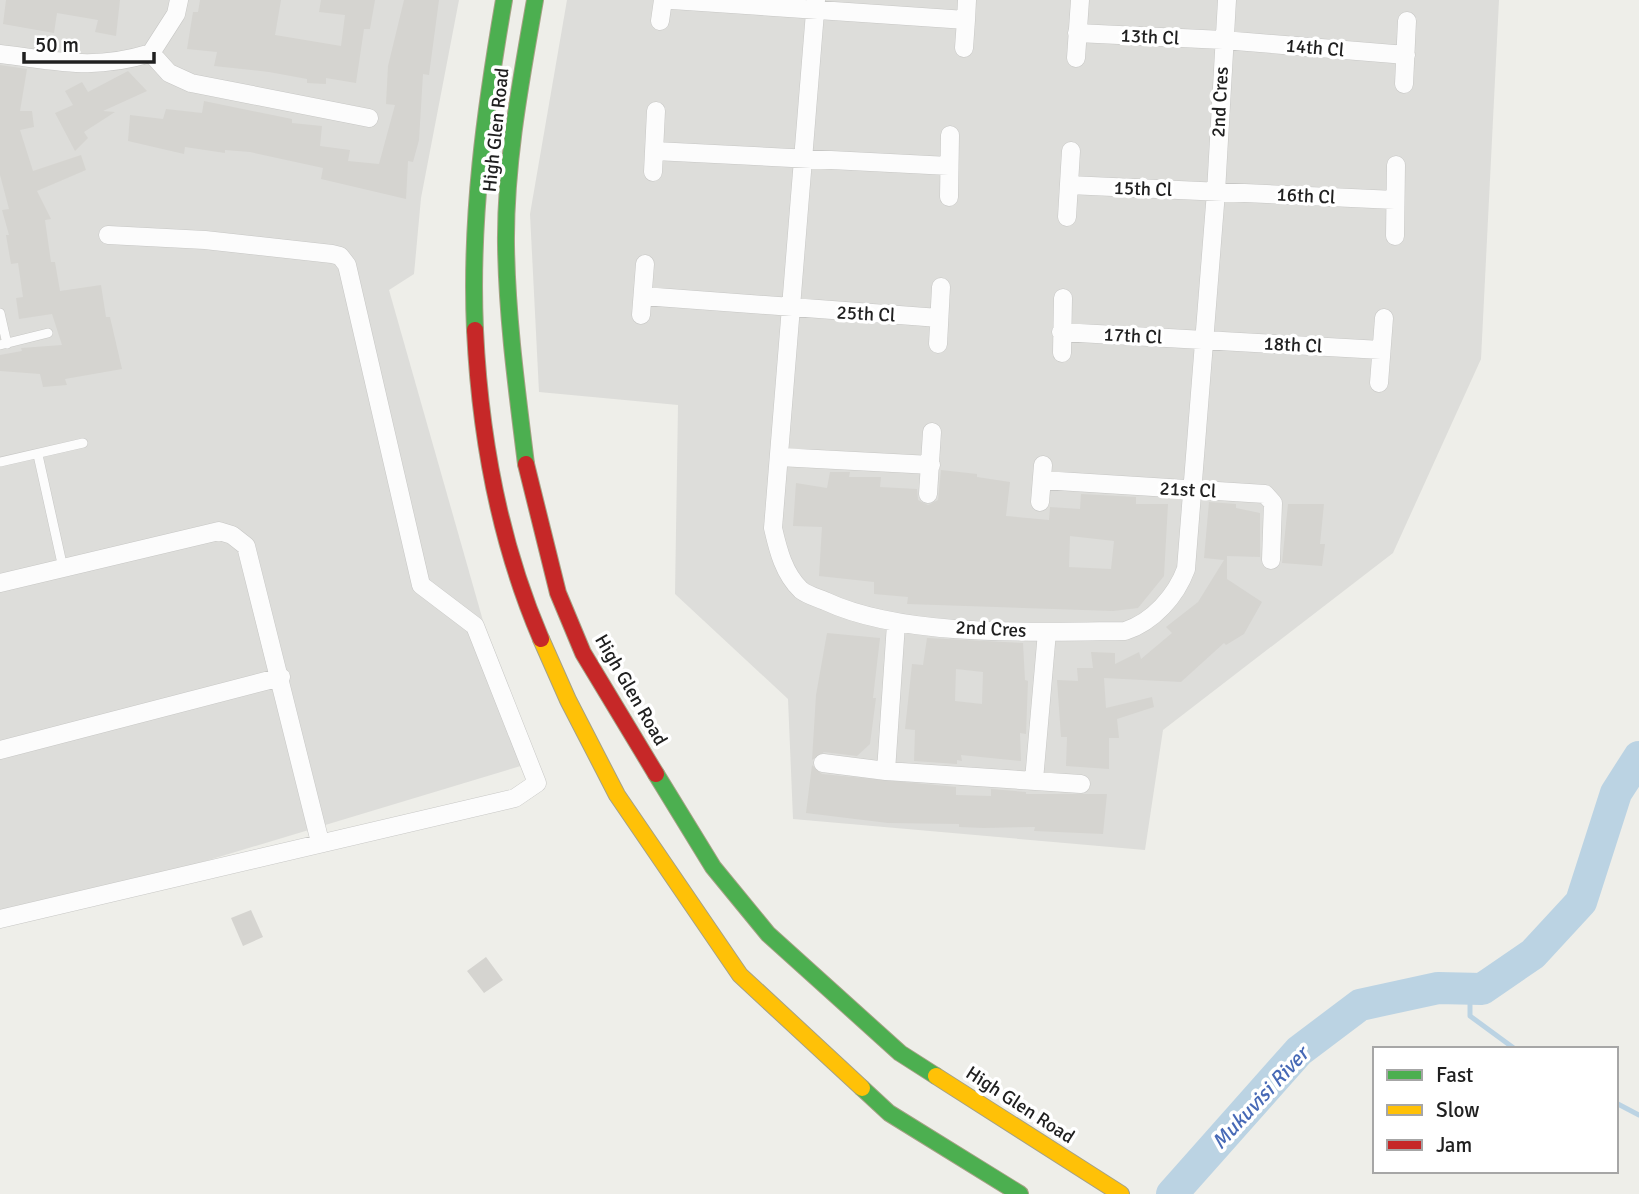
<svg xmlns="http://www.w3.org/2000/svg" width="1639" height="1194" viewBox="0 0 1639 1194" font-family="Signika,sans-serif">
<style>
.residential{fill:#ddddda}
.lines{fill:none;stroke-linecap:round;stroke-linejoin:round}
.stream{stroke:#bbd3e3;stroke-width:5}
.river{stroke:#bbd3e3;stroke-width:32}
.building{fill:#d5d4d0;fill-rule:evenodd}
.lane-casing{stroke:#c7c7c5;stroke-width:10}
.street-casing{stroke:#c7c7c5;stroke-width:19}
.fast-casing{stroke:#a5a185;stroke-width:18}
.slow-casing{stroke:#a5a185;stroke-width:18}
.jam-casing{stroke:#a5a185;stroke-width:18}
.lane{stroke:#fcfcfc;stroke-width:9}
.street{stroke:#fcfcfc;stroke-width:18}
.fast{stroke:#4caf50;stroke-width:16}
.slow{stroke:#ffc107;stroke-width:16}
.jam{stroke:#c62828;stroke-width:16}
.labels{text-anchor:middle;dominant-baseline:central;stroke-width:7;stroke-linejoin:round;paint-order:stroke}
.street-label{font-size:19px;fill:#202020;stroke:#fff}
.water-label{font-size:21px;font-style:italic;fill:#4769b6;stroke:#fff}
</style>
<rect width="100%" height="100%" fill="#eeeee9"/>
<!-- residential -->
<path class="residential" d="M 0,0 L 459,0 L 421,198 L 414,274 L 389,290 L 524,765 L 0,923 Z
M 567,0 L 1499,0 L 1481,359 L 1393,553 L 1163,730 L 1145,850 L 793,819 L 788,699 L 675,594 L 678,405 L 539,392 L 530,214 Z"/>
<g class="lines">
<!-- stream -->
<path class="stream" d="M 1470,989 L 1470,1016 L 1515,1049
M 1616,1103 L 1639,1115"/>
<!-- river -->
<path class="river" d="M 1172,1194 L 1299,1051 L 1360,1005 L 1438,988 L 1482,989 L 1533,954 L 1581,902 L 1616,793 L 1639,757"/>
</g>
<!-- building -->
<path class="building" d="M 6,0 L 120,0 L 116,36 L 95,32 L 98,20 L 57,13 L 54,33 L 3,24 Z
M 200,0 L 281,0 L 275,35 L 341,46 L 345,15 L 319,12 L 321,0 L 375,0 L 370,29 L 364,29 L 356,83 L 326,78 L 326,84 L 307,83 L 307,79 L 269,72 L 214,66 L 217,52 L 187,49 L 193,12 L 198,12 Z
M 404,0 L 439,0 L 429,75 L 423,74 L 419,140 L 413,162 L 408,161 L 406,199 L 321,179 L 323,168 L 250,152 L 225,150 L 225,153 L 185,147 L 184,154 L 128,141 L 130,115 L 163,119 L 166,109 L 202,113 L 204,101 L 292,119 L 292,123 L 322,126 L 320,146 L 350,150 L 348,161 L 379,164 L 395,105 L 386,104 L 388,66 Z
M 0,65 L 27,69 L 20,111 L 32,111 L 34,127 L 20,130 L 33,171 L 81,155 L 86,170 L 37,191 L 51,219 L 45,220 L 51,262 L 55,262 L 60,291 L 101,285 L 106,317 L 110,317 L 122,369 L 65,379 L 67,385 L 43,387 L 40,374 L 0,371 L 0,355 L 22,351 L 21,348 L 62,345 L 52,314 L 19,319 L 16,298 L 23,297 L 18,263 L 11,264 L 6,235 L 9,235 L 2,210 L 9,209 L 0,175 Z
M 128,71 L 147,91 L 103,111 L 115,112 L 84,132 L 88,138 L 75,151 L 55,113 L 73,105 L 65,91 L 82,82 L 88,92 Z
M 941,470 L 977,474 L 977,477 L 1010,482 L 1006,516 L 1049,520 L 1050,507 L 1080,509 L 1081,494 L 1136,497 L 1136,504 L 1168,504 L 1164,576 L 1138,608 L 1113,611 L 907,604 L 908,597 L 874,594 L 874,582 L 819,576 L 822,527 L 793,526 L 796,483 L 827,488 L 830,472 L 850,472 L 849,477 L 881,477 L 880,487 L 917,489 L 918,500 L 928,505 L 938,500 ZM 1070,536 L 1114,541 L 1111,569 L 1069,567 Z
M 1209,502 L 1236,504 L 1236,508 L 1260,513 L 1260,557 L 1227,556 L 1227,579 L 1262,602 L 1244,634 L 1226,645 L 1224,643 L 1181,682 L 1104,678 L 1106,708 L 1152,697 L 1154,707 L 1117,719 L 1119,738 L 1109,738 L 1109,769 L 1066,766 L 1067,737 L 1061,737 L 1057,680 L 1078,681 L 1077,668 L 1093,668 L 1091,652 L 1115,653 L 1115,664 L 1139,652 L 1141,659 L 1172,633 L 1166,627 L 1198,602 L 1224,560 L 1204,558 Z
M 1288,504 L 1324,504 L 1320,544 L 1325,544 L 1322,566 L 1282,563 Z
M 827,633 L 880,638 L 873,698 L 876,698 L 870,744 L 857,756 L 824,752 L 812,760 L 816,695 Z
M 927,638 L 1023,643 L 1025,680 L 1028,681 L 1026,734 L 1020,733 L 1021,761 L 961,755 L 962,761 L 957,760 L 957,764 L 914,761 L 915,730 L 905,729 L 909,692 L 912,664 L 923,665 ZM 956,669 L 983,672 L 982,704 L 955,701 Z
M 812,765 L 822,774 L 956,787 L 956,795 L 991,796 L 991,789 L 1026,792 L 1026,794 L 1107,794 L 1103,834 L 1034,831 L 1035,827 L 984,828 L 959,827 L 959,824 L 888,823 L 806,813 Z
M 251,910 L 263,937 L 243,946 L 231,918 Z
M 486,957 L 503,980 L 484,993 L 467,971 Z"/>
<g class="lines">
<!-- lane casing -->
<g class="lane-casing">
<path id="lane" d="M 0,313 L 7,344
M 0,345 L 48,333
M 38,455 L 63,568
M 0,462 L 83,443"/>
</g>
<!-- street casing -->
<g class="street-casing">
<path id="street" d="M 672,0 L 966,20 L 964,48
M 816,0 L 773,528 C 778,550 784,574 801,590 C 807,595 818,598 825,601 C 904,638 1038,632 1125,631 C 1153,622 1176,596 1186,569 L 1216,192 L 1227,0
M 966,20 L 967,0
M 660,21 L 663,0
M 1077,33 L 1223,40 L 1406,55
M 151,53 L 169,73 L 191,83 L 369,118
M 0,54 C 59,61 92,71 151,53 L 176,14 L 179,0
M 1076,58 L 1080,0
M 1404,84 L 1407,21
M 655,151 L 949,166
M 653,172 L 656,111
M 1069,185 L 1395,200
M 949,197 L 950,135
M 1067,217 L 1071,151
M 1395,236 L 1396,165
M 643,296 L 939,318
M 641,315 L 645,264
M 1061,332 L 1381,350
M 938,344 L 941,287
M 1062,353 L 1063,298
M 1379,383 L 1384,318
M 779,457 L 931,465
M 1042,480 L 1265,494 L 1273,503 L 1271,560
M 928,494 L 932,432
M 1040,502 L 1043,465
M 0,583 L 219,531 L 232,535 L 246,546 L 320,842
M 0,750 L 281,677
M 823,763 L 886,771 L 1081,784
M 886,771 L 896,624
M 1034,780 L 1047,632
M 0,919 L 515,798 L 537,783 L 475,626 L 421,585 L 347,265 L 340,256 L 332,254 L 205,240 L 108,235"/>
</g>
<!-- fast casing -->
<g class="fast-casing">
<path id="fast" d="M 475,330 C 470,218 485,110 504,0
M 526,464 C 517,391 507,318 506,245 C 505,163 521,80 535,0
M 656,774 L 713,867 L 768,934 L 900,1053 L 936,1076
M 862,1088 L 889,1113 L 1020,1194"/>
</g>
<!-- slow casing -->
<g class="slow-casing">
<path id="slow" d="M 541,639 L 568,700 L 617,795 L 740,975 L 862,1088
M 936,1076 L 1121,1194"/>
</g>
<!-- jam casing -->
<g class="jam-casing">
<path id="jam" d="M 475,330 C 480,436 499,541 541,639
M 526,464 L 558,593 L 583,653 L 656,774"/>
</g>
<!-- lane -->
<use href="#lane" class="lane"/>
<!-- street -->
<use href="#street" class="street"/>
<!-- fast -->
<use href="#fast" class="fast"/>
<!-- slow -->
<use href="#slow" class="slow"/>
<!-- jam -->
<use href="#jam" class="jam"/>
</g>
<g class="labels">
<!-- street labels -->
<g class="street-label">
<text transform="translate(1150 37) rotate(3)">13th Cl</text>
<text transform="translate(1315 48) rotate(5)">14th Cl</text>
<text transform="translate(1220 102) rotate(-87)">2nd Cres</text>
<text transform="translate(496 130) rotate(-84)">High Glen Road</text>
<text transform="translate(1143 189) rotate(2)">15th Cl</text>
<text transform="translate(1306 196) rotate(3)">16th Cl</text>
<text transform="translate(866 314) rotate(3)">25th Cl</text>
<text transform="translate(1133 336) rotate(3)">17th Cl</text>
<text transform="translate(1293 345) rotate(3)">18th Cl</text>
<text transform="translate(1188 490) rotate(3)">21st Cl</text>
<text transform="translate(991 629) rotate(3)">2nd Cres</text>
<text transform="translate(631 690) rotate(60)">High Glen Road</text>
<text transform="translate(1020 1105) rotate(33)">High Glen Road</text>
</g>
<!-- water labels -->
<g class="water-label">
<text transform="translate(1260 1098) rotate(-47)">Mukuvisi River</text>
</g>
</g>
<!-- legend -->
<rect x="1373" y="1047" width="245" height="126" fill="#ffffff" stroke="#a6a6a6" stroke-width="2"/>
<rect x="1387" y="1070" width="35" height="10" fill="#4caf50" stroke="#a6a6a6" stroke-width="2"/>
<text x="1436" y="1082" font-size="21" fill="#202020">Fast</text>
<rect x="1387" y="1105" width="35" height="10" fill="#ffc107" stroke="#a6a6a6" stroke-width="2"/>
<text x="1436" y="1117" font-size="21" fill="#202020">Slow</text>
<rect x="1387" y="1140" width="35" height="10" fill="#c62828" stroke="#a6a6a6" stroke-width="2"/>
<text x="1436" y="1152" font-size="21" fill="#202020">Jam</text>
<!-- scale -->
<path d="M24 52v10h130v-10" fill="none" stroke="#202020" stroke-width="3.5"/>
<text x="35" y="52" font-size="21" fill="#202020" stroke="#ffffff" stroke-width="5" paint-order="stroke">50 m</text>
</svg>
